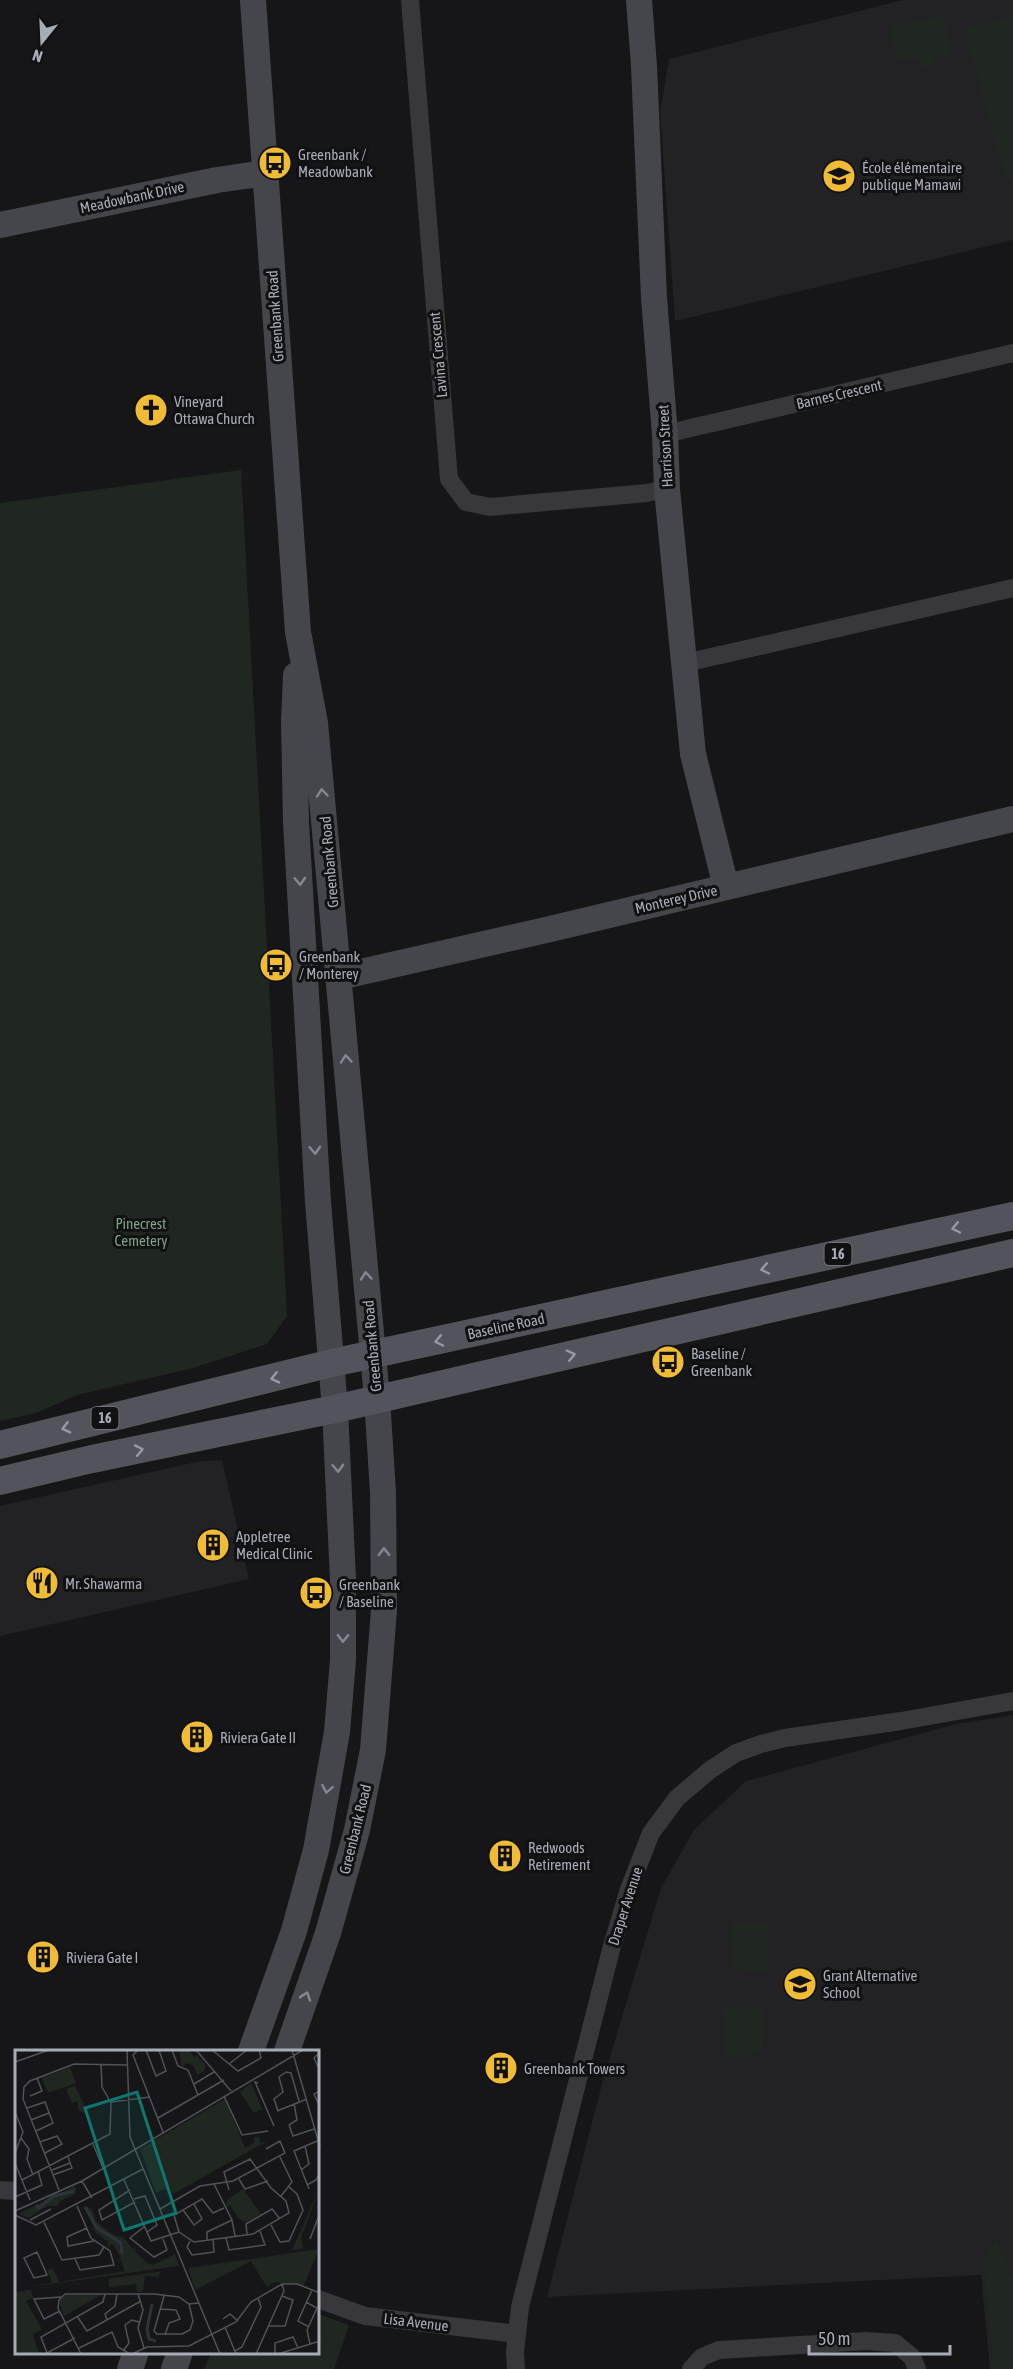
<svg xmlns="http://www.w3.org/2000/svg" width="1013" height="2369" viewBox="0 0 1013 2369" font-family="'Asap Condensed',sans-serif">
<style>
.built{fill:#222224}
.green{fill:#202721}
.lines{fill:none;stroke-linecap:round;stroke-linejoin:round}
.street{stroke:#37373c;stroke-width:18}
.secondary{stroke:#45464c;stroke-width:26}
.primary{stroke:#53545b;stroke-width:28}
.oneway{stroke:#858892}
.oneway2{stroke:#979aa5}
.labels{text-anchor:middle;dominant-baseline:central;stroke-width:6;stroke-linejoin:round;paint-order:stroke}
.shield{fill:#111113;stroke:#7b7e86;stroke-width:1.5}
.shield-label{font-size:14px;font-weight:bold;fill:#a8acb7}
.poi-label{font-size:15px;fill:#a8acb7;stroke:#111113;text-anchor:start}
.street-label{font-size:15px;fill:#a8acb7;stroke:#111113}
.park-label{font-size:15px;fill:#7fa283;stroke:#111113}
.inset-river{fill:none;stroke:#2c333b;stroke-width:3}
.inset-road{fill:none;stroke:#505258;stroke-width:1.5}
.view{fill:#0f766e;fill-opacity:0.15;stroke:#0f766e;stroke-width:3}
.inset-edge{fill:none;stroke:#a8acb7;stroke-width:3}
</style>
<rect width="100%" height="100%" fill="#161618"/>
<!-- built -->
<path class="built" d="M 903,0 L 1013,0 L 1013,240 L 675,321 L 660,112 L 669,59 Z
M 222,1460 L 249,1579 L 0,1636 L 0,1506 L 196,1462 Z
M 1013,1715 L 1013,2369 L 990,2369 L 981,2275 L 547,2297 L 603,2080 L 661,1888 L 694,1830 L 746,1781 L 956,1724 Z"/>
<!-- green -->
<path class="green" d="M 944,16 L 951,54 L 934,57 L 935,65 L 920,68 L 918,58 L 898,62 L 890,27 Z
M 1013,16 L 1013,179 L 1006,181 L 965,29 Z
M 241,470 L 287,1316 L 267,1344 L 193,1368 L 77,1395 L 36,1413 L 0,1421 L 0,503 Z
M 732,1922 L 768,1923 L 769,1968 L 764,1971 L 733,1969 Z
M 723,2008 L 764,2008 L 762,2050 L 749,2056 L 724,2056 Z
M 996,2240 L 1013,2277 L 1013,2369 L 993,2369 L 984,2259 Z
M 318,2314 L 349,2325 L 334,2369 L 204,2369 L 211,2353 L 318,2352 Z"/>
<g class="lines">
<!-- street -->
<path class="street" d="M 410,0 L 449,479 L 466,502 L 490,507 L 647,493 L 667,489
M 665,434 L 1013,353
M 685,663 L 1013,588
M 0,2190 L 16,2191
M 318,2299 L 365,2316 L 517,2334
M 516,2369 L 515,2352 L 520,2307 L 612,1946 L 629,1889 L 651,1833 L 677,1798 L 710,1770 L 736,1753 L 761,1744 L 785,1738 L 901,1721 L 1013,1701
M 691,2369 L 702,2357 L 719,2350 L 866,2341 L 895,2343 L 912,2357 L 917,2369"/>
<!-- secondary -->
<path class="secondary" d="M 253,0 L 298,632 L 315,723 L 377,1398 L 383,1492 L 384,1610 L 373,1750 L 357,1830 L 328,1933 L 287,2051
M 639,0 L 644,66 L 654,298 L 665,434 L 667,489 L 693,754 L 726,887
M 0,225 L 217,180 L 265,173
M 339,977 L 546,930 L 1013,819
M 251,2051 L 294,1931 L 316,1850 L 337,1732 L 343,1660 L 343,1580 L 335,1409 L 318,1202 L 296,822 L 294,721 L 296,675
M 130,2369 L 136,2352
M 174,2369 L 180,2352"/>
<!-- primary -->
<path class="primary" d="M 0,1445 L 332,1363 L 1013,1216
M 0,1481 L 92,1459 L 335,1409 L 1013,1253"/>
</g>
<!-- one-way arrows -->
<defs><path id="oneway-chevron" d="M-2-3.5L2.5 0L-2 3.5" fill="none" stroke-width="1.6" stroke-linecap="round" stroke-linejoin="round" transform="scale(1.5)"/></defs>
<g class="oneway">
<use href="#oneway-chevron" transform="translate(322 793) rotate(-95)"/>
<use href="#oneway-chevron" transform="translate(300 881) rotate(87)"/>
<use href="#oneway-chevron" transform="translate(346 1059) rotate(-95)"/>
<use href="#oneway-chevron" transform="translate(315 1150) rotate(87)"/>
<use href="#oneway-chevron" transform="translate(366 1276) rotate(-95)"/>
<use href="#oneway-chevron" transform="translate(338 1468) rotate(87)"/>
<use href="#oneway-chevron" transform="translate(384 1552) rotate(-91)"/>
<use href="#oneway-chevron" transform="translate(343 1638) rotate(91)"/>
<use href="#oneway-chevron" transform="translate(327 1789) rotate(101)"/>
<use href="#oneway-chevron" transform="translate(306 1996) rotate(-71)"/>
</g>
<g class="oneway2">
<use href="#oneway-chevron" transform="translate(956 1228) rotate(168)"/>
<use href="#oneway-chevron" transform="translate(765 1269) rotate(168)"/>
<use href="#oneway-chevron" transform="translate(439 1341) rotate(168)"/>
<use href="#oneway-chevron" transform="translate(571 1355) rotate(-13)"/>
<use href="#oneway-chevron" transform="translate(275 1378) rotate(167)"/>
<use href="#oneway-chevron" transform="translate(66 1428) rotate(166)"/>
<use href="#oneway-chevron" transform="translate(139 1450) rotate(-11)"/>
</g>
<!-- icons -->
<defs>
<g id="bus-disc" transform="scale(1.725)"><circle r="9.5" fill="#f0bc36" stroke="#111113"/><path d="M-5-6H5V4H4V6H2V4H-2V6H-4V4H-5ZM-3.5-4V0h7V-4ZM-3.5 1.2v1.5H-2V1.2ZM2 1.2v1.5H3.5V1.2Z" fill="#111"/></g>
<g id="school-disc" transform="scale(1.725)"><circle r="9.5" fill="#f0bc36" stroke="#111113"/><path d="M0-5L7-2L0 1L-7-2ZM-4 1L0 2.5L4 1V4Q0 6-4 4Z" fill="#111"/></g>
<g id="church-disc" transform="scale(1.725)"><circle r="9.5" fill="#f0bc36" stroke="#111113"/><path d="M-1.2-6h2.4v3.5h3.3v2.4h-3.3V6h-2.4V-.1h-3.3v-2.4h3.3Z" fill="#111"/></g>
<g id="building-disc" transform="scale(1.725)"><circle r="9.5" fill="#f0bc36" stroke="#111113"/><path d="M-4-6H4V6H1V3H-1V6H-4ZM-2.5-4.3h1.7v1.8h-1.7ZM.8-4.3h1.7v1.8H.8ZM-2.5-1h1.7V.8h-1.7ZM.8-1h1.7V.8H.8Z" fill="#111"/></g>
<g id="restaurant-disc" transform="scale(1.725)"><circle r="9.5" fill="#f0bc36" stroke="#111113"/><path d="M-5-6h1v4h1v-4h1v4h1v-4h1v5L-1.5 .5V6h-2V.5L-5-1ZM5-6V6H3V1.5H1.5Q1.5-4 5-6Z" fill="#111"/></g>
</defs>
<g fill-rule="evenodd">
<use href="#bus-disc" x="275" y="163"/>
<use href="#school-disc" x="839" y="176"/>
<use href="#church-disc" x="151" y="410"/>
<use href="#bus-disc" x="276" y="965"/>
<use href="#bus-disc" x="668" y="1362"/>
<use href="#building-disc" x="213" y="1545"/>
<use href="#restaurant-disc" x="42" y="1583"/>
<use href="#bus-disc" x="316" y="1593"/>
<use href="#building-disc" x="197" y="1737"/>
<use href="#building-disc" x="505" y="1856"/>
<use href="#building-disc" x="43" y="1957"/>
<use href="#school-disc" x="800" y="1984"/>
<use href="#building-disc" x="501" y="2068"/>
</g>
<g class="labels">
<!-- shield labels -->
<g class="shield">
<rect x="824.5" y="1243" width="27" height="22" rx="4.5"/>
<rect x="91.5" y="1407" width="27" height="22" rx="4.5"/>
</g>
<g class="shield-label">
<text x="838" y="1254">16</text>
<text x="105" y="1418">16</text>
</g>
<!-- poi labels -->
<g class="poi-label">
<text x="298" y="154">Greenbank /<tspan x="298" dy="17">Meadowbank</tspan></text>
<text x="862" y="167">École élémentaire<tspan x="862" dy="17">publique Mamawi</tspan></text>
<text x="174" y="401">Vineyard<tspan x="174" dy="17">Ottawa Church</tspan></text>
<text x="299" y="956">Greenbank<tspan x="299" dy="17">/ Monterey</tspan></text>
<text x="691" y="1353">Baseline /<tspan x="691" dy="17">Greenbank</tspan></text>
<text x="236" y="1536">Appletree<tspan x="236" dy="17">Medical Clinic</tspan></text>
<text x="65" y="1583">Mr. Shawarma</text>
<text x="339" y="1584">Greenbank<tspan x="339" dy="17">/ Baseline</tspan></text>
<text x="220" y="1737">Riviera Gate II</text>
<text x="528" y="1847">Redwoods<tspan x="528" dy="17">Retirement</tspan></text>
<text x="66" y="1957">Riviera Gate I</text>
<text x="823" y="1975">Grant Alternative<tspan x="823" dy="17">School</tspan></text>
<text x="524" y="2068">Greenbank Towers</text>
</g>
<!-- street labels -->
<g class="street-label">
<text transform="translate(132 197) rotate(-12)">Meadowbank Drive</text>
<text transform="translate(275 316) rotate(-94)">Greenbank Road</text>
<text transform="translate(438 355) rotate(-95)">Lavina Crescent</text>
<text transform="translate(839 394) rotate(-13)">Barnes Crescent</text>
<text transform="translate(665 446) rotate(-93)">Harrison Street</text>
<text transform="translate(329 862) rotate(-95)">Greenbank Road</text>
<text transform="translate(676 899) rotate(-13)">Monterey Drive</text>
<text transform="translate(506 1326) rotate(-12)">Baseline Road</text>
<text transform="translate(372 1346) rotate(-95)">Greenbank Road</text>
<text transform="translate(355 1829) rotate(-76)">Greenbank Road</text>
<text transform="translate(625 1906) rotate(-72)">Draper Avenue</text>
<text transform="translate(416 2322) rotate(7)">Lisa Avenue</text>
</g>
<!-- park labels -->
<g class="park-label">
<text x="141" y="1223">Pinecrest<tspan x="141" dy="17">Cemetery</tspan></text>
</g>
</g>
<!-- overview -->
<g transform="translate(15 2050)">
<rect width="304" height="304" fill="#161618"/>
<path d="M 164,0 L 174,0 L 179,7 L 182,5 L 191,16 L 189,21 L 182,25 L 178,15 L 171,13 L 167,17 ZM 55,17 L 61,33 L 33,43 L 27,28 ZM 236,33 L 247,59 L 239,63 L 225,42 ZM 60,36 L 67,50 L 73,65 L 63,60 L 63,51 L 57,53 L 51,39 ZM 210,49 L 230,98 L 239,93 L 239,87 L 244,87 L 245,93 L 254,90 L 158,144 L 154,137 L 141,143 L 125,99 ZM 60,136 L 61,143 L 45,151 L 43,156 L 32,156 L 14,168 L 3,164 ZM 228,139 L 246,164 L 231,172 L 224,169 L 215,155 L 211,157 L 212,150 ZM 304,139 L 286,188 L 288,199 L 277,200 ZM 70,156 L 77,159 L 81,172 L 100,186 L 108,187 L 118,199 L 121,196 L 120,202 L 132,213 L 138,215 L 160,204 L 164,216 L 0,239 L 37,233 L 32,220 L 38,218 L 44,232 L 110,221 L 106,210 L 100,212 L 106,208 L 99,196 L 96,194 L 93,198 L 93,192 L 80,182 ZM 304,199 L 289,235 L 260,232 L 252,237 L 236,211 L 180,240 L 173,218 ZM 163,219 L 145,222 L 144,227 L 130,226 L 128,242 L 122,242 L 121,234 L 94,237 L 94,229 L 16,240 L 18,248 L 11,251 L 27,279 L 18,284 L 24,304 L 0,304 L 0,242 ZM 51,245 L 86,245 L 49,266 L 44,252 Z" fill="#202721"/>
<path class="inset-river" d="M 21,155 L 23,158 L 39,146 L 59,141M 70,157 L 82,178 L 106,193 L 107,204M 137,254 L 132,279 L 134,289 L 141,291"/>
<path class="inset-road" d="M 112,0 L 115,87 L 205,304M 123,0 L 118,5 L 148,82M 131,0 L 141,26 L 151,21 L 144,0M 157,0 L 163,16 L 173,20 L 183,45M 181,0 L 216,41M 197,0 L 223,21 L 246,8 L 244,0M 277,0 L 305,97M 305,2 L 299,8 L 305,21M 0,12 L 34,0M 214,14 L 232,0M 243,33 L 240,32 L 259,76M 179,34 L 199,22M 305,41 L 299,44 L 305,57M 15,46 L 27,41 L 22,28M 209,46 L 227,85 L 253,81M 96,52 L 135,47M 12,58 L 30,52 L 38,73 L 21,81M 262,61 L 292,49M 263,61 L 259,49 L 268,42 L 264,27 L 271,22 L 276,23 L 284,51M 0,62 L 8,82 L 0,103M 143,68 L 209,30M 16,70 L 34,63M 274,75 L 278,86 L 299,79M 274,75 L 282,70 L 279,53M 6,88 L 14,99 L 12,109 L 18,125M 25,92 L 42,86 L 47,94 L 30,103M 78,94 L 88,118M 265,107 L 277,132 L 266,146M 0,113 L 15,150M 37,120 L 55,113M 286,120 L 294,114 L 290,96M 38,125 L 57,118 L 53,107M 224,129 L 230,139 L 253,131M 7,130 L 95,84 L 96,53 L 87,37 L 86,14M 109,130 L 136,191 L 164,182M 67,131 L 77,148M 199,134 L 217,170 L 220,186M 292,135 L 301,130 L 305,123M 294,139 L 279,101 L 302,91M 44,140 L 8,49 L 9,37 L 15,31 L 59,14 L 113,15M 115,140 L 84,160 L 87,170 L 120,152M 0,147 L 27,135 L 23,121M 119,149 L 130,146 L 142,175 L 132,182M 145,159 L 185,136 L 218,131 L 270,103 L 265,91 L 251,99M 168,160 L 179,175 L 187,169 L 179,154M 0,161 L 67,131 L 288,0M 0,165 L 21,175 L 128,119M 15,170 L 36,159M 29,172 L 47,210 L 84,205 L 89,197M 256,175 L 265,192 L 274,191 L 288,160 L 282,144 L 274,137M 130,176 L 115,188 L 139,207 L 152,200 L 148,189M 72,178 L 52,187 L 53,196 L 79,191M 164,182 L 179,192 L 238,184 L 274,163 L 271,151 L 256,138 L 235,109 L 209,122 L 214,140M 164,182 L 159,165 L 187,149 L 198,163 L 209,158M 232,185 L 231,174 L 257,159 L 265,169M 211,188 L 214,200 L 250,195 L 245,181M 295,189 L 305,163M 192,190 L 192,182 L 217,170M 175,191 L 172,197 L 177,205 L 199,202 L 198,189M 22,202 L 32,225 L 19,228 L 9,208 ZM 60,209 L 65,220 L 99,215 L 95,201 L 76,188 L 62,156M 123,244 L 128,260 L 123,278 L 129,298M 149,246 L 139,281 L 142,284 L 167,284 L 175,280 L 178,271 L 174,254M 291,252 L 302,258 L 292,280 L 295,294M 145,259 L 161,260 L 165,269 L 154,273 L 150,285M 45,261 L 29,269 L 19,249 L 46,247M 62,266 L 72,281 L 126,251M 208,269 L 215,264 L 223,271M 92,270 L 90,264 L 100,256 L 102,244M 253,276 L 270,276 L 278,250 L 267,246M 210,277 L 221,304M 294,277 L 283,271 L 297,240M 60,288 L 32,303 L 26,287 L 88,252 L 90,244M 64,298 L 97,282 L 103,297 L 115,304M 108,301 L 114,293 L 110,275 L 117,270 L 124,272M 220,301 L 227,297 L 246,257 L 243,247M 66,304 L 43,258 L 44,250 L 50,244 L 139,244 L 164,247 L 174,254 L 184,253M 117,304 L 132,297 L 174,296 L 221,272 L 236,252 L 267,234 L 282,234 L 305,243M 241,304 L 269,241 L 267,234M 260,304 L 260,293 L 278,287 L 283,298M 263,304 L 305,291"/>
<path class="view" d="M 122,42 L 161,163 L 109,180 L 70,58 Z"/>
<rect width="304" height="304" class="inset-edge"/>
</g>
<!-- north arrow -->
<g transform="translate(42 42) rotate(198)" stroke="#111113" stroke-width="4.5" paint-order="stroke">
<path d="M0-4.5L10 22L0 15L-10 22Z" fill="#a8acb7"/>
<text y="-9" font-size="16" font-weight="bold" text-anchor="middle" fill="#a8acb7">N</text>
</g>
<!-- scale -->
<path d="M809 2345v9h141v-9" fill="none" stroke="#a8acb7" stroke-width="3"/>
<text x="818" y="2345" font-size="18" fill="#a8acb7" stroke="#111113" stroke-width="4.5" paint-order="stroke">50 m</text>
</svg>
